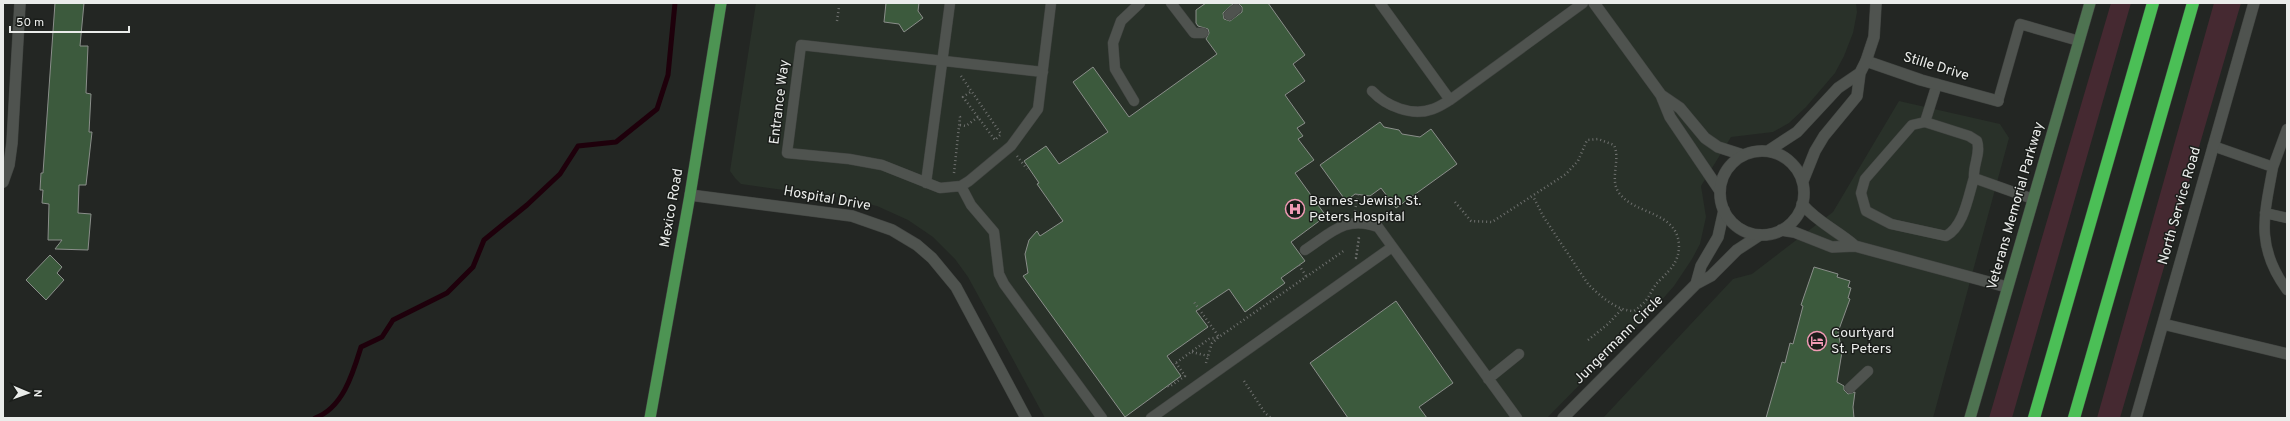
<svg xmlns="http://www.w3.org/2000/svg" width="2290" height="421" viewBox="0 0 2290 421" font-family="Overpass,sans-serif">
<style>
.built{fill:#293129}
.green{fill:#452931}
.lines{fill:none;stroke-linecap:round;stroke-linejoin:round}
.stream{stroke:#1e000b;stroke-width:5}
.building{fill:#3c5a3d;stroke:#8a8e8a}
.service-casing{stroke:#414441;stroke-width:11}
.minor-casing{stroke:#414441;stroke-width:12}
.tertiary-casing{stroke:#414441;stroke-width:12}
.secondary-casing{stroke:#414441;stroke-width:12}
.primary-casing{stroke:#414441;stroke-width:12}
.motorway-casing{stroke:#414441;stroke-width:13}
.path{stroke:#6e706e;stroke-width:2.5;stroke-dasharray:1 3;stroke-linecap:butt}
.service{stroke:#4f534f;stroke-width:10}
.minor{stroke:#4f534f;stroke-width:11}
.tertiary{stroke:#4f534f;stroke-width:11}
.secondary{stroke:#4e7351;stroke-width:11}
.primary{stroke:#4d9453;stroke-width:11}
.motorway{stroke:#4bbf56;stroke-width:12}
.labels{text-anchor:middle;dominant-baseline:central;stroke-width:3;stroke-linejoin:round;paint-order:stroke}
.street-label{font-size:14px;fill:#eaecea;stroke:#1a1d1a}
.poi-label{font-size:14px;fill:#eaecea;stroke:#1a1d1a;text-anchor:start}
</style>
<rect width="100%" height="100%" fill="#232623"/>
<!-- built -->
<path class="built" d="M 756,3 L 1856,3 L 1857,12 L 1853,33 L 1844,56 L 1835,73 L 1806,107 L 1789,123 L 1773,132 L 1731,137 L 1701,186 L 1706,217 L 1700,244 L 1692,259 L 1674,286 L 1652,311 L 1547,418 L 1045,418 L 968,277 L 955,259 L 933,237 L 908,220 L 877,206 L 842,198 L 741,184 L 735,178 L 730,171 Z
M 1899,101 L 2000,124 L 2009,138 L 1933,418 L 1603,418 L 1733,279 L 1752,274 L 1833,212 Z"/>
<!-- green -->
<path class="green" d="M 2111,3 L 2131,3 L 2012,418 L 1989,418 Z
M 2214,3 L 2241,3 L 2120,418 L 2097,418 Z"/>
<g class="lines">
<!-- stream -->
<path class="stream" d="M 315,418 C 343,408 353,373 361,347 L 382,337 L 393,320 L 447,293 L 473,267 L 484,240 L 527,205 L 560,174 L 578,146 L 616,142 L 657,109 L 668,75 L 675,3"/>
</g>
<!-- building -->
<path class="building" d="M 55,3 L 84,3 L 80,46 L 88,46 L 86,93 L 91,94 L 89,132 L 92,132 L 86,185 L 79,185 L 78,213 L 91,214 L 88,250 L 55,249 L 62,240 L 48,240 L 49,204 L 42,203 L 43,190 L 40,190 L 41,173 L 43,173 Z
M 886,3 L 919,3 L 918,11 L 923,18 L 904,32 L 899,24 L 884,22 Z
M 1206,3 L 1234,3 L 1223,13 L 1224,19 L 1230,21 L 1242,12 L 1242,7 L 1238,3 L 1268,3 L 1305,55 L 1293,64 L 1305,81 L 1285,95 L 1305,123 L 1297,128 L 1303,136 L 1298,139 L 1314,160 L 1295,173 L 1326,216 L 1291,242 L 1305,261 L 1281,278 L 1285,283 L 1245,312 L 1229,289 L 1196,311 L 1208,327 L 1167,356 L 1181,376 L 1125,417 L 1023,276 L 1028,273 L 1025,254 L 1029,240 L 1037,231 L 1040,236 L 1063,221 L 1037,184 L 1039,183 L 1024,161 L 1046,146 L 1059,164 L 1108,132 L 1073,82 L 1093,67 L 1129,117 L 1217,54 L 1206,39 L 1209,33 L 1208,29 L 1198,26 L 1196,23 L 1196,10 Z
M 1380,122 L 1384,127 L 1399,130 L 1402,134 L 1420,137 L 1431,129 L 1457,164 L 1396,208 L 1381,188 L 1370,196 L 1355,194 L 1346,201 L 1320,165 Z
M 50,255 L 62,267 L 57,273 L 64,280 L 46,300 L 26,280 Z
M 1814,267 L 1838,274 L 1837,277 L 1850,281 L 1848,287 L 1851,288 L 1848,298 L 1850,299 L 1838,332 L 1842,352 L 1837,382 L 1844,386 L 1844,390 L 1848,394 L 1855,392 L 1853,407 L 1854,418 L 1766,418 L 1782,362 L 1785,363 L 1790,343 L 1793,344 L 1803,306 L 1801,305 Z
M 1396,301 L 1453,383 L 1419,407 L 1427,418 L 1348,418 L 1310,363 Z"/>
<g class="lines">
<!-- service casing -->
<g class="service-casing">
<path id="service" d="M 1171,3 L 1194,33 L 1203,33
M 1380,3 L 1450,100
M 1229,15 L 1236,9
M 1043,72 L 801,45 L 787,153 L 849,159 L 882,165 L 940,188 L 961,186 L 969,181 L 1011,146 L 1038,109 L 1051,3
M 1372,91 C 1386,106 1412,117 1433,109 C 1439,107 1445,103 1450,100 L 1583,3
M 1134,101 L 1115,69 L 1113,43 L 1121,21 L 1140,3
M 1998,101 L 2020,24 L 2079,41
M 1925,122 L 1937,84
M 2213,146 L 2273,167 C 2264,216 2255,246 2287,290
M 2273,167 L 2287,129
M 1974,178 C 1968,197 1964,226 1946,236 L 1891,224 L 1866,211 L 1861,193 L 1865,179 L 1912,125 L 1925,122 L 1969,136 L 1977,141 C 1981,154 1973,164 1974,178 L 2033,199
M 926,183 L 950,3
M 961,186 L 971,205 L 994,232 L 999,274 L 1004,284 L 1102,418
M 2265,213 L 2287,218
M 1305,250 C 1331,233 1345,215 1378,227 L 1517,418
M 1488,379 L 1519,354
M 1850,388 L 1868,371
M 1151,418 L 1392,247"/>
</g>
<!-- minor casing -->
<g class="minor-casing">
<path id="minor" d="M 1594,3 L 1661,95 L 1670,117 L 1720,191
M 1866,61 L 1921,80 L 1998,101
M 1661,95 L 1680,108 L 1705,138 L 1718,147 L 1743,155
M 3,182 L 9,165 L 12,143 L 20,3
M 690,195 L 852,216 L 892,230 L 917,245 L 932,258 L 956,287 L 1026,418
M 1696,284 L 1701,266 L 1718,237 L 1724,210
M 1563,418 L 1696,284 L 1711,276 L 1737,250 L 1760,235"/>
</g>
<!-- tertiary casing -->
<g class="tertiary-casing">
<path id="tertiary" d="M1720 193a42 42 0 1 1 84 0a42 42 0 1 1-84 0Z
M 1768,151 L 1797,132 L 1838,88 L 1860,73
M 1803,181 L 1815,151 L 1824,136 L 1857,96 L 1860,73 L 1866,61 L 1874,37 L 1876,3
M 1802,204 C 1817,222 1838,231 1855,246
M 1781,230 L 1794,232 L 1832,247 L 1855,246 L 2007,287
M 2163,324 L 2287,354
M 2136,418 L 2254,3"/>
</g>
<!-- secondary casing -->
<g class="secondary-casing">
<path id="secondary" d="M 1970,418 L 2090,3"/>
</g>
<!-- primary casing -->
<g class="primary-casing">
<path id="primary" d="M 650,418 L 690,195 L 721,3"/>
</g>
<!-- motorway casing -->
<g class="motorway-casing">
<path id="motorway" d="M 2034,418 L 2153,3
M 2074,418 L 2193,3"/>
</g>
<!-- path -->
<path class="path" d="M 837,21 L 839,7
M 961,76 L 1001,134 L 995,140 L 963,97 L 972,91
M 960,125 L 966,126 L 978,117
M 1017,156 L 1027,169
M 954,173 L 960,117 L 958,115
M 1455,202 L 1471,221 L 1492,222 L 1566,174 L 1578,161 L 1587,140 L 1598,139 L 1614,145 C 1621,161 1609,179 1619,193 C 1635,215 1677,211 1679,245 C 1679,261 1672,268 1661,279 C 1649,290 1652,299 1634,311 C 1617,311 1600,296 1588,284 L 1543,216 L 1533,196
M 1355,211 L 1358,194
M 1359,238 L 1356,258 L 1359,236
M 1299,265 L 1306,276
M 1588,340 L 1608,324 L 1622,309
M 1192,352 L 1208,356
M 1206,363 L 1212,343 L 1219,337 L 1345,250
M 1173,365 L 1209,339 L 1219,337 L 1194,302
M 1244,381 L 1265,413 L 1271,418
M 1168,386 L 1169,387 L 1185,376 L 1176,363"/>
<!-- service -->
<use href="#service" class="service"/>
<!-- minor -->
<use href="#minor" class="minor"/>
<!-- tertiary -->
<use href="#tertiary" class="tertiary"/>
<!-- secondary -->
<use href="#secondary" class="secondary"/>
<!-- primary -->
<use href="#primary" class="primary"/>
<!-- motorway -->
<use href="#motorway" class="motorway"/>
</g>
<!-- icons -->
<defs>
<g id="hospital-ring" transform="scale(1)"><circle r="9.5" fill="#1a1d1a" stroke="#f09ab4" stroke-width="1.5"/><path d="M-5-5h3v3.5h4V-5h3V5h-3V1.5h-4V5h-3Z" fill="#f09ab4"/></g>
<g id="hotel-ring" transform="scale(1)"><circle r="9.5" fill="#1a1d1a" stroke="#f09ab4" stroke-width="1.5"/><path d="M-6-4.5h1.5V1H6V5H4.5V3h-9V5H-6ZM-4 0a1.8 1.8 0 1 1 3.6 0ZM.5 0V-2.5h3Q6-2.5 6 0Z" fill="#f09ab4"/></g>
</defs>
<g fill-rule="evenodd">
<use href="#hospital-ring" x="1295" y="209"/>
<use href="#hotel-ring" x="1817" y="341"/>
</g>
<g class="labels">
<!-- street labels -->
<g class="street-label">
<text transform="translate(1936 67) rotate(17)">Stille Drive</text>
<text transform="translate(780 102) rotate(-83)">Entrance Way</text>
<text transform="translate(827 199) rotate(10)">Hospital Drive</text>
<text transform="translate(2016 206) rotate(-74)">Veterans Memorial Parkway</text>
<text transform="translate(2180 206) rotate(-74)">North Service Road</text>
<text transform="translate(672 208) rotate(-80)">Mexico Road</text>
<text transform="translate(1619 340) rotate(-45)">Jungermann Circle</text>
</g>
<!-- poi labels -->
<g class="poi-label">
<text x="1309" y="201">Barnes-Jewish St.<tspan x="1309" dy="16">Peters Hospital</tspan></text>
<text x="1831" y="333">Courtyard<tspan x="1831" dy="16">St. Peters</tspan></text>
</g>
</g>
<!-- border -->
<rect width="2290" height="421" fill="none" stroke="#eaecea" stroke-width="8"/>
<!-- north arrow -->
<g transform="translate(28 393) rotate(92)" stroke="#1a1d1a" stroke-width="3" paint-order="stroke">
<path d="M0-3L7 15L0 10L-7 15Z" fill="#eaecea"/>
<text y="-6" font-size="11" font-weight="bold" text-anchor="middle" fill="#eaecea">N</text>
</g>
<!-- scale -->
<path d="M10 26v6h119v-6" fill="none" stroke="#eaecea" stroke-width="2"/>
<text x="16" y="26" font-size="12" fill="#eaecea" stroke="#1a1d1a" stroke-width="3" paint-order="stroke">50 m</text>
</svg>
